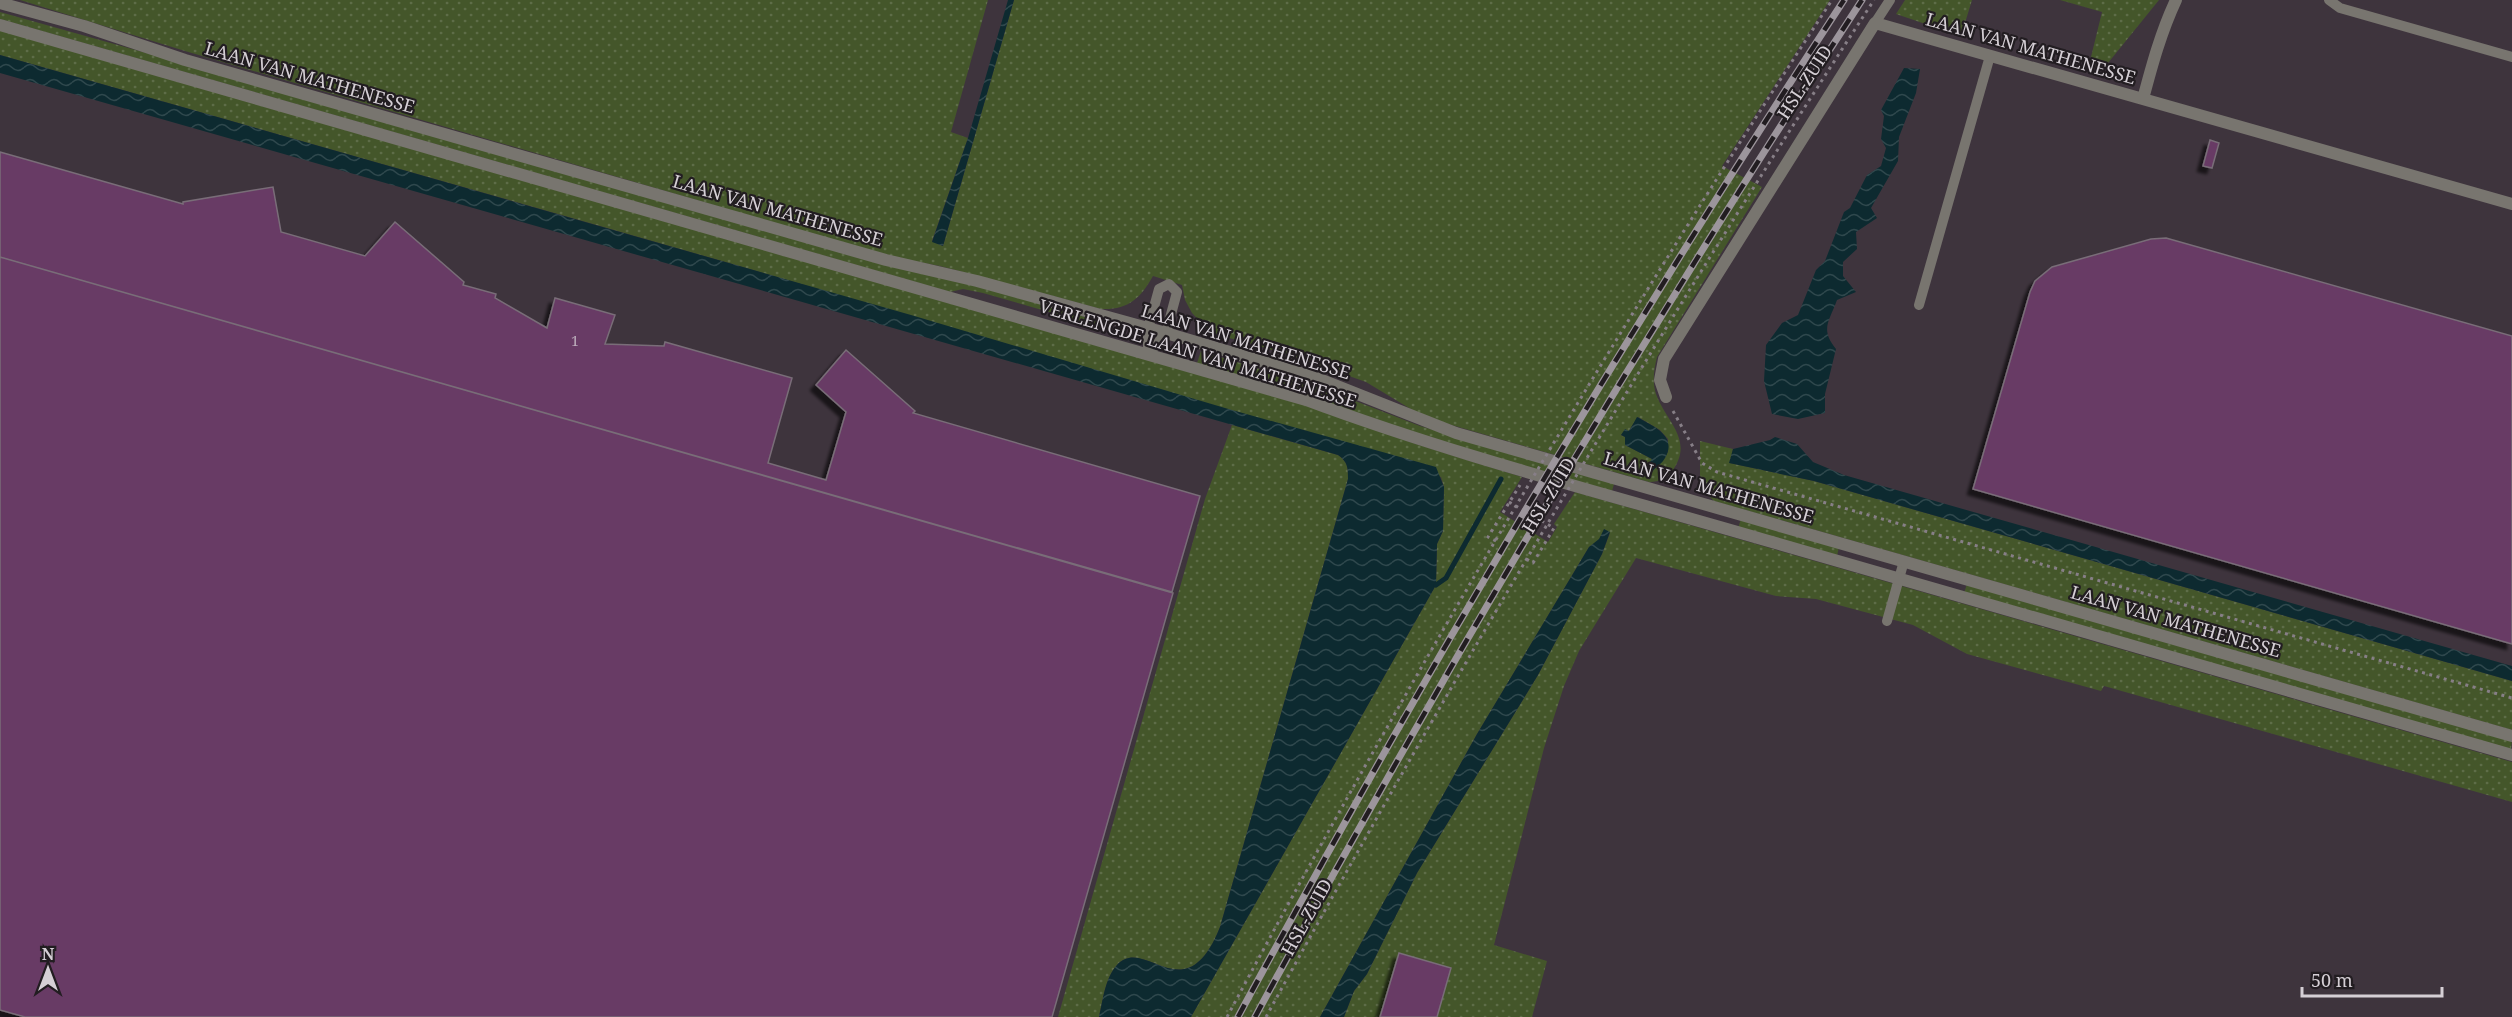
<svg xmlns="http://www.w3.org/2000/svg" width="2512" height="1017" viewBox="0 0 2512 1017" font-family="'Noto Serif',serif">
<style>
.green{fill:url(#green-dots);fill-rule:evenodd}
.water{fill:url(#water-waves)}
.lines{fill:none;stroke-linecap:round;stroke-linejoin:round}
.stream{stroke:#0d2a30;stroke-width:5}
.building{fill:#683a65;stroke:#796d78;stroke-width:1.5;filter:url(#shadow)}
.path{stroke:#877f87;stroke-width:3;stroke-dasharray:3 4.5;stroke-linecap:butt}
.service{stroke:#78756f;stroke-width:10}
.minor{stroke:#78756f;stroke-width:12}
.tertiary{stroke:#78756f;stroke-width:12}
.rail-casing{stroke:#9c959c;stroke-width:7}
.rail{stroke:#221d21;stroke-width:4.5;stroke-dasharray:14;stroke-linecap:butt}
.path-bridge{stroke:#877f87;stroke-width:3;stroke-dasharray:3 4.5;stroke-linecap:butt}
.labels{text-anchor:middle;dominant-baseline:central;stroke-width:4.5;stroke-linejoin:round;paint-order:stroke}
.number-label{font-size:15px;fill:#baaab9}
.street-label{font-size:18px;fill:#d5cfd5;stroke:#221d21}
</style>
<defs>
<pattern id="green-dots" width="8" height="8" patternUnits="userSpaceOnUse" patternTransform="scale(1.5)"><rect width="8" height="8" fill="#44562a"/><path d="M2 2h.1M6 6h.1" fill="none" stroke="#5e6d48" stroke-width="1.8" stroke-linecap="round"/></pattern>
<pattern id="water-waves" width="16" height="10" patternUnits="userSpaceOnUse" patternTransform="scale(1.5)"><rect width="16" height="10" fill="#0d2a30"/><path d="M0 5q4-4 8 0t8 0" fill="none" stroke="#2f484d"/></pattern>
<filter id="shadow"><feDropShadow dx="-5.5" dy="5.5" stdDeviation="1.5" flood-color="#0009"/></filter>
</defs>
<rect width="100%" height="100%" fill="#3e343d"/>
<!-- green -->
<path class="green" d="M 20,0 L 988,0 L 951,132 L 968,138 L 932,241 L 943,246 L 1014,0 L 1830,0 L 1722,166 L 1762,187 L 1657,357 C 1654,369 1652,382 1656,394 C 1666,422 1694,439 1673,470 C 1667,478 1660,482 1649,482 L 1424,417 L 1366,382 L 1284,353 L 1222,336 L 1209,331 L 1192,313 L 1185,300 L 1182,285 L 1153,276 C 1140,299 1128,310 1101,309 L 940,266 L 892,257 L 185,51 ZM 1638,417 L 1660,430 L 1668,439 L 1668,452 L 1652,471 L 1652,459 L 1625,445 L 1625,437 L 1621,435 L 1625,430 L 1628,432 Z
M 1905,0 L 1972,0 L 1961,36 L 1896,14 Z
M 2060,0 L 2159,0 L 2108,63 L 2091,57 L 2102,12 Z
M 0,12 L 972,284 L 1106,323 L 1104,327 L 1101,327 L 983,293 L 963,289 L 950,292 L 0,19 Z
M 0,30 L 1290,400 L 1416,444 L 1522,477 L 1500,512 L 1548,542 L 1557,527 L 1554,524 L 1575,492 L 2512,762 L 2512,802 L 2104,686 L 2101,691 L 1967,654 L 1913,625 L 1816,599 L 1776,596 L 1636,558 L 1579,651 L 1564,686 L 1544,748 L 1494,945 L 1547,961 L 1532,1017 L 1344,1017 L 1354,991 L 1367,974 L 1417,873 L 1538,675 L 1602,554 L 1610,533 L 1589,547 L 1477,734 L 1320,1017 L 1191,1017 L 1436,585 L 1437,544 L 1443,531 L 1444,487 L 1441,477 C 964,326 481,193 0,55 Z
M 1201,351 L 1319,387 L 1420,426 L 1614,484 L 1612,491 L 1526,468 L 1197,363 Z
M 1232,425 L 1338,455 C 1348,462 1348,468 1348,479 L 1220,927 C 1185,1015 1145,934 1117,965 C 1105,978 1103,1000 1099,1017 L 1058,1017 L 1205,499 Z
M 1700,441 L 1733,449 L 1730,463 L 1814,481 L 2512,681 L 2512,730 L 1714,501 L 1700,487 Z
M 1741,519 L 1839,547 L 1837,556 L 1738,528 Z
M 1967,584 L 2512,740 L 2511,750 L 1964,593 Z"/>
<!-- water -->
<path class="water" d="M 1008,0 L 1014,0 L 943,246 L 932,242 L 968,138 Z
M 0,55 L 911,315 L 1225,408 L 1436,467 L 1444,487 L 1443,531 L 1437,544 L 1436,585 L 1191,1017 L 1099,1017 C 1103,1000 1105,978 1117,965 C 1145,934 1185,1015 1220,927 L 1348,479 C 1348,468 1348,462 1338,455 L 0,73 Z
M 1904,68 L 1920,69 L 1916,93 L 1899,137 L 1898,161 L 1871,208 L 1877,218 L 1856,232 L 1857,249 L 1843,262 L 1843,276 L 1856,292 L 1837,300 C 1829,322 1820,329 1836,349 L 1825,394 L 1825,413 L 1798,419 L 1772,414 L 1764,381 L 1766,345 L 1782,323 L 1798,315 L 1816,270 L 1825,261 L 1844,212 L 1850,208 L 1867,175 L 1881,166 L 1886,148 L 1881,139 L 1884,116 L 1881,110 Z
M 1637,417 C 1653,426 1678,436 1665,458 C 1662,464 1656,466 1652,472 L 1646,467 L 1652,459 L 1625,445 L 1625,437 L 1621,435 L 1625,429 L 1629,431 Z
M 1775,437 L 1797,444 L 1813,462 L 1844,475 L 2512,666 L 2512,681 L 1814,481 L 1729,463 L 1733,449 L 1770,440 Z
M 1604,529 L 1610,532 L 1602,554 L 1538,675 L 1417,873 L 1367,974 L 1354,991 L 1344,1017 L 1320,1017 L 1477,734 L 1589,547 L 1599,539 Z"/>
<g class="lines">
<!-- stream -->
<path class="stream" d="M 1436,585 L 1446,578 L 1501,479"/>
</g>
<!-- building -->
<path class="building" d="M 2210,140 L 2219,143 L 2212,168 L 2203,166 Z
M 0,152 L 183,204 L 183,202 L 273,187 L 281,232 L 365,256 L 395,222 L 464,282 L 463,285 L 496,294 L 495,298 L 547,328 L 555,298 L 615,315 L 605,344 L 664,346 L 665,342 L 792,378 L 768,463 L 826,480 L 846,412 L 816,385 L 846,350 L 915,411 L 913,413 L 1200,496 L 1172,592 L 0,257 Z
M 2166,238 L 2512,336 L 2512,644 L 1973,489 L 2030,292 L 2035,281 L 2052,267 L 2151,239 Z
M 0,257 L 1173,593 L 1052,1017 L 25,1017 L 0,1010 Z
M 1399,953 L 1451,968 L 1437,1017 L 1380,1017 Z"/>
<g class="lines">
<!-- path -->
<path class="path" d="M 1673,411 L 1702,463 L 1717,472 L 2512,698
M 1509,502 L 1554,528 L 1533,563 L 1526,559
M 1496,541 L 1488,537 L 1520,485"/>
<!-- service -->
<path class="service" d="M 2329,0 L 2340,8 L 2512,57
M 1875,23 L 1890,0
M 1169,284 L 1177,292 L 1166,333 L 1148,355 L 1148,329 L 1159,289 Z
M 1919,305 L 1990,56
M 1887,621 L 1904,561"/>
<!-- minor -->
<path class="minor" d="M 2143,99 C 2152,65 2161,32 2176,0
M 1666,397 L 1660,380 L 1664,359 L 1875,23 L 2512,204"/>
<!-- tertiary -->
<path class="tertiary" d="M 0,3 L 84,26 L 185,60 L 886,260 L 977,281 L 1166,333 L 1317,378 L 1456,433 L 2512,736
M 0,25 L 1306,400 C 1456,456 1611,495 1765,540 C 2014,612 2263,683 2512,755"/>
<!-- rail casing -->
<g class="rail-casing">
<path id="rail" d="M 1238,1017 C 1425,670 1628,330 1844,0
M 1255,1017 C 1443,670 1646,331 1862,0"/>
</g>
<!-- rail -->
<use href="#rail" class="rail"/>
<!-- path-bridge -->
<path class="path-bridge" d="M 1227,1017 C 1413,670 1616,330 1832,0
M 1266,1017 C 1456,670 1658,331 1874,0"/>
</g>
<g class="labels">
<!-- number labels -->
<g class="number-label">
<text x="575" y="340">1</text>
</g>
<!-- street labels -->
<g class="street-label">
<text transform="translate(2031 48) rotate(16)">LAAN VAN MATHENESSE</text>
<text transform="translate(310 77) rotate(16)">LAAN VAN MATHENESSE</text>
<text transform="translate(1804 82) rotate(-57)">HSL-ZUID</text>
<text transform="translate(778 210) rotate(16)">LAAN VAN MATHENESSE</text>
<text transform="translate(1246 341) rotate(17)">LAAN VAN MATHENESSE</text>
<text transform="translate(1198 353) rotate(17)">VERLENGDE LAAN VAN MATHENESSE</text>
<text transform="translate(1709 487) rotate(16)">LAAN VAN MATHENESSE</text>
<text transform="translate(1548 495) rotate(-59)">HSL-ZUID</text>
<text transform="translate(2176 621) rotate(16)">LAAN VAN MATHENESSE</text>
<text transform="translate(1306 917) rotate(-61)">HSL-ZUID</text>
</g>
</g>
<!-- north arrow -->
<g transform="translate(48 969)" stroke="#221d21" stroke-width="4.5" paint-order="stroke">
<path d="M0-4.5L10 22L0 15L-10 22Z" fill="#d5cfd5"/>
<text y="-9" font-size="16" font-weight="bold" text-anchor="middle" fill="#d5cfd5">N</text>
</g>
<!-- scale -->
<path d="M2302 987v9h140v-9" fill="none" stroke="#d5cfd5" stroke-width="3"/>
<text x="2311" y="987" font-size="18" fill="#d5cfd5" stroke="#221d21" stroke-width="4.5" paint-order="stroke">50 m</text>
</svg>
